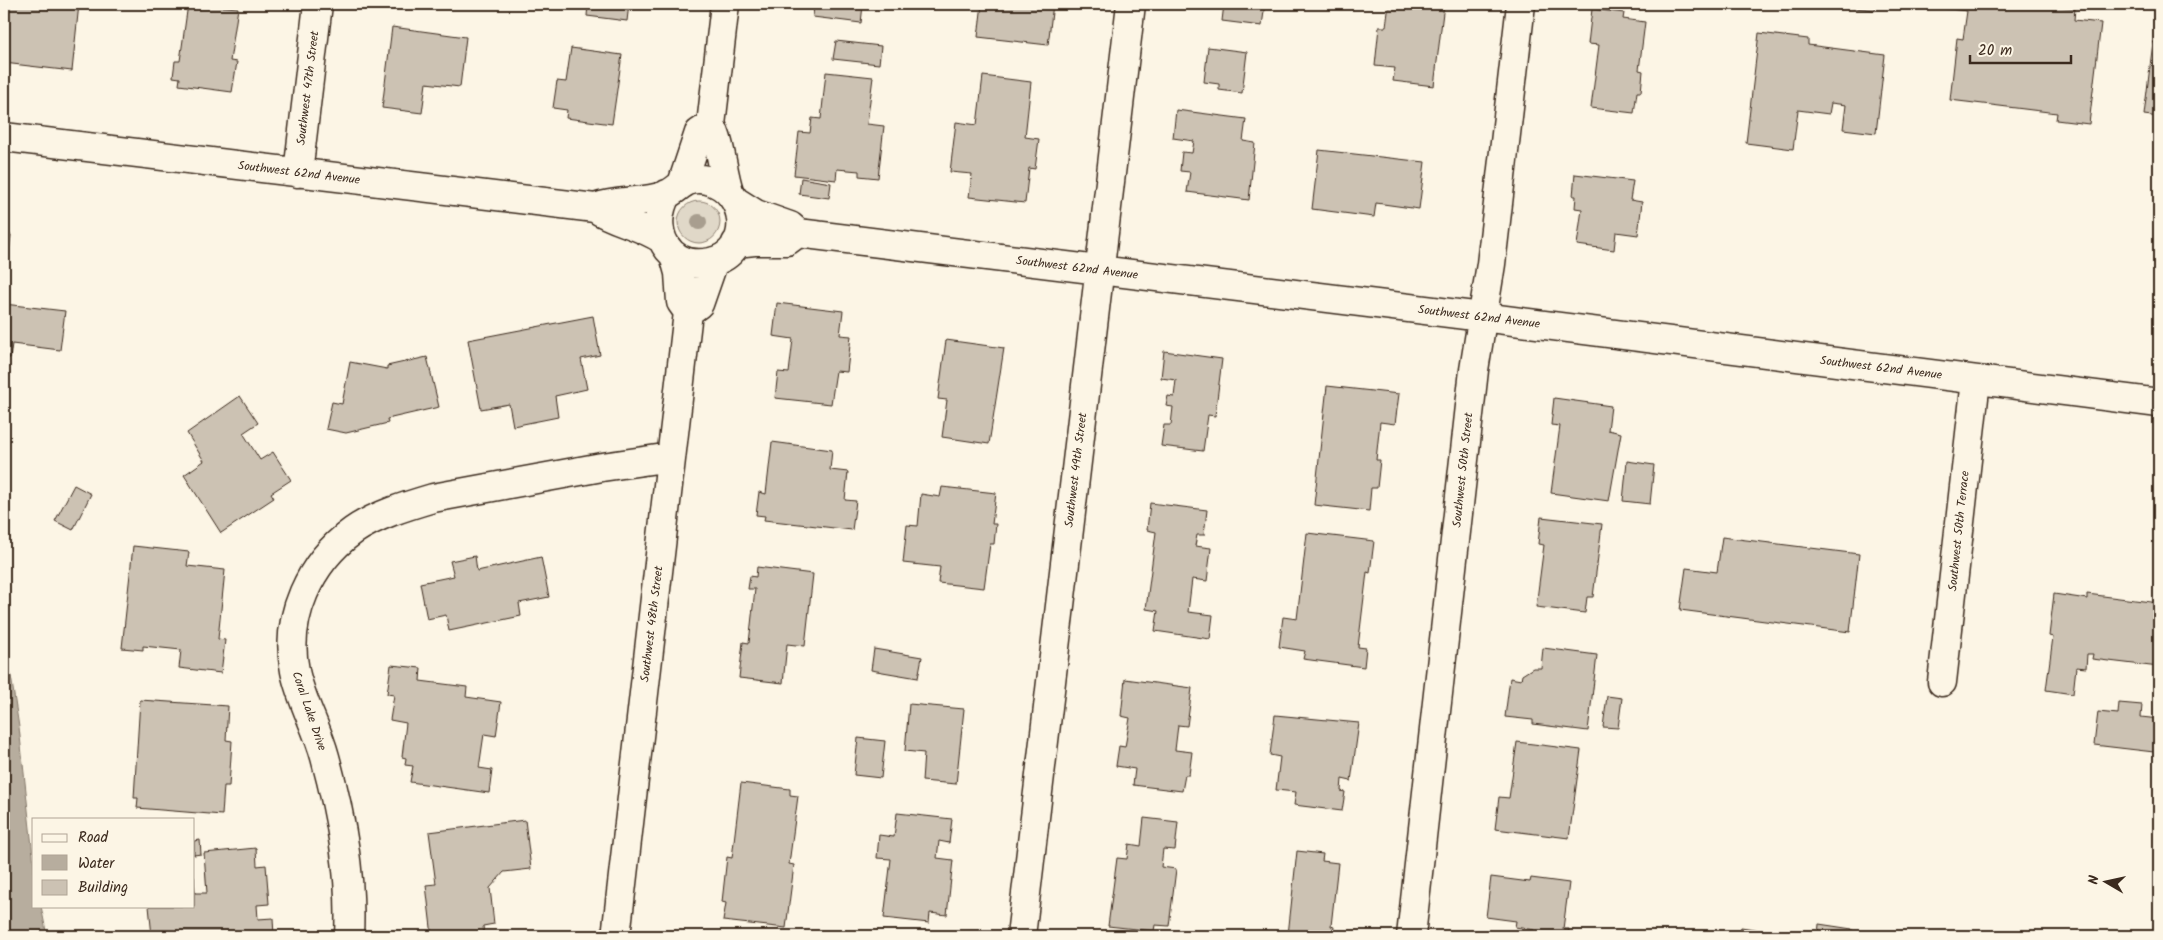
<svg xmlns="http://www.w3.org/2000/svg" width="2163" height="940" viewBox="0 0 2163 940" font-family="Kalam,sans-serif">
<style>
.green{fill:#e0d8c8;stroke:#8e8173}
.water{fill:#b7ad9e;stroke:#85796b}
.building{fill:#ccc2b3;stroke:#3b2a1e}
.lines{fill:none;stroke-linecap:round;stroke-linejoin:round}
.minor-casing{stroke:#3b2a1e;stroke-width:31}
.minor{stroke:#fcf5e5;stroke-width:28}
.tree{fill:#a89e8f}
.labels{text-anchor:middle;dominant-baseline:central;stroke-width:4;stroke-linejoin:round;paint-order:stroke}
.street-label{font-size:12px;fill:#3b2a1e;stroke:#fcf5e5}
</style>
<rect width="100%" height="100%" fill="#fcf5e5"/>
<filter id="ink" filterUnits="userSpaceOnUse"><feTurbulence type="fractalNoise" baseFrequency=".02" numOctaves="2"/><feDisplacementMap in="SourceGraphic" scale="10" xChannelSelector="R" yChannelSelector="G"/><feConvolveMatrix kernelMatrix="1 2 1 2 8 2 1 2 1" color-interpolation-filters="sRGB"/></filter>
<g filter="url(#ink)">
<!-- green -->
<path class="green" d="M678 222a21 21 0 1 1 42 0a21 21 0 1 1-42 0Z"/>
<!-- water -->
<path class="water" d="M 4,631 L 19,727 L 34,865 L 34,906 L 41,906 L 47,936 L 4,936 Z"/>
<!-- building -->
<path class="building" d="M 4,4 L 79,4 L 72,71 L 4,63 Z
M 188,4 L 238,8 L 230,61 L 237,62 L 232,92 L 179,85 L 180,78 L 173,77 L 175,61 L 180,61 Z
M 588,4 L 629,4 L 627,21 L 587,16 Z
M 814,4 L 880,4 L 880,7 L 863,5 L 861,23 L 813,17 Z
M 982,4 L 1053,4 L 1048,45 L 978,37 Z
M 1224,4 L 1265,4 L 1262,26 L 1222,21 Z
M 1389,4 L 1444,4 L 1434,86 L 1393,81 L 1395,68 L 1375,66 L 1379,27 L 1386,27 Z
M 1833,4 L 1876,4 L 1875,10 L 1833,6 Z
M 1940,4 L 2040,4 L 2075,8 L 2074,20 L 2101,23 L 2089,124 L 2056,120 L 2057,113 L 1950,100 L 1957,38 L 1963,39 L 1967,11 L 1940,8 Z
M 1592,9 L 1624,13 L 1623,19 L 1645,22 L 1639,70 L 1643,71 L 1641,92 L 1637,92 L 1634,113 L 1591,108 L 1599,45 L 1588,44 Z
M 392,27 L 466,37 L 460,87 L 426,83 L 422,113 L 382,108 Z
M 1759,33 L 1808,39 L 1808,45 L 1885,55 L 1876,133 L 1843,129 L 1846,105 L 1831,103 L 1829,114 L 1798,110 L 1793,149 L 1746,143 Z
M 836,41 L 881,46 L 879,64 L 833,59 Z
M 2153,42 L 2159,43 L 2159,117 L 2144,115 Z
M 1208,47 L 1247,52 L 1242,93 L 1219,90 L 1219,84 L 1204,82 Z
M 571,48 L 622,55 L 612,124 L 566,118 L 567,110 L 553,108 L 557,81 L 566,82 Z
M 826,72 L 873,77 L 867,124 L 884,126 L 878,178 L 859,176 L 859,171 L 837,169 L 836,180 L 794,175 L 799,132 L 810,133 L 812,118 L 821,119 Z
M 983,76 L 1031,82 L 1025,137 L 1039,139 L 1035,169 L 1029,168 L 1025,203 L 969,197 L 972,174 L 950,172 L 956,122 L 977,125 Z
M 1176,110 L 1246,119 L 1243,141 L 1255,143 L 1249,200 L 1187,192 L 1190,172 L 1180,171 L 1182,152 L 1192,153 L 1194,141 L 1173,138 Z
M 1319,150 L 1425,162 L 1419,209 L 1376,203 L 1374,217 L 1312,209 Z
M 1575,174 L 1633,181 L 1630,200 L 1642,202 L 1638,235 L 1616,232 L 1614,250 L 1577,245 L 1582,209 L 1575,208 L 1576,196 L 1573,196 Z
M 801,178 L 831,183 L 829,198 L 799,194 Z
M 4,234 L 11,235 L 4,295 Z
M 777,303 L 843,311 L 840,335 L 851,336 L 847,372 L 836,371 L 831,404 L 775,398 L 778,372 L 789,373 L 793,339 L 773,336 Z
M 4,304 L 65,311 L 60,350 L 12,344 L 10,358 L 4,358 Z
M 593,316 L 600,355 L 581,359 L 587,389 L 555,396 L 558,417 L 513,426 L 509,404 L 481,409 L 468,340 Z
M 946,340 L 1004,348 L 989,444 L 942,437 L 947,400 L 938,399 Z
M 1164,351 L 1222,359 L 1215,416 L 1208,415 L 1203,451 L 1161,446 L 1164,425 L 1171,425 L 1173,407 L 1166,406 L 1168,396 L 1174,397 L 1176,380 L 1161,378 Z
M 427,357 L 439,407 L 387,419 L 388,423 L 346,433 L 326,429 L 332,402 L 342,404 L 350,362 L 387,369 L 387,366 Z
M 1327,386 L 1399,394 L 1395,424 L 1380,422 L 1376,460 L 1380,460 L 1377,488 L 1371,488 L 1369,511 L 1314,505 Z
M 240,396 L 258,423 L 243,433 L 260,460 L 273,452 L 291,480 L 271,493 L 274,498 L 221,533 L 184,475 L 204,461 L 187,433 Z
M 1554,398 L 1611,406 L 1608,430 L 1621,433 L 1609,501 L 1551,493 L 1560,426 L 1551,425 Z
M 772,442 L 832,450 L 830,470 L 848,472 L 845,500 L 856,501 L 852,530 L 764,520 L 765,516 L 756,515 L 759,492 L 766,494 Z
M 1627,461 L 1654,465 L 1650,504 L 1623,501 Z
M 74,485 L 91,494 L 73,530 L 55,521 Z
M 942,487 L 996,493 L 992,524 L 996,524 L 994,544 L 990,544 L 984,588 L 938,583 L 940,567 L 903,563 L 907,525 L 918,526 L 921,494 L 940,497 Z
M 1150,503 L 1207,510 L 1204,535 L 1197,535 L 1195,546 L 1211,548 L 1207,581 L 1192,579 L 1188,612 L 1213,615 L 1210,639 L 1155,631 L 1158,611 L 1146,609 L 1156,532 L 1147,530 Z
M 1541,517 L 1602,524 L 1593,597 L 1587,597 L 1585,613 L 1536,607 L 1544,545 L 1538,544 Z
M 1307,533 L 1374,541 L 1370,573 L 1367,572 L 1358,647 L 1366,648 L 1364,667 L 1303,659 L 1305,651 L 1279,647 L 1283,617 L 1297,619 Z
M 1722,537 L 1859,554 L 1850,632 L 1680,610 L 1686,568 L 1717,572 Z
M 133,546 L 189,552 L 187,566 L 225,570 L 218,639 L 225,640 L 221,673 L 179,668 L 181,650 L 143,646 L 143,650 L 122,648 Z
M 475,556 L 477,571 L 541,557 L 549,597 L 519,603 L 521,616 L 449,631 L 446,615 L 427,619 L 420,583 L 454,576 L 450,561 Z
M 757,567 L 813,574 L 805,646 L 787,644 L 783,683 L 739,678 L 743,642 L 749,643 L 755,589 L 748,589 L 750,576 L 756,577 Z
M 2054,594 L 2087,599 L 2087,594 L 2159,603 L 2159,667 L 2092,659 L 2093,654 L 2087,654 L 2086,668 L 2076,667 L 2073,694 L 2046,690 L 2053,637 L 2049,636 Z
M 1543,648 L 1597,655 L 1588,731 L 1533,724 L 1533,720 L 1505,717 L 1510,678 L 1521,680 L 1522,675 L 1533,668 L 1541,668 Z
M 874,649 L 922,657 L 918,678 L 871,670 Z
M 391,665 L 421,668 L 420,681 L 467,687 L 466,697 L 501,702 L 496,736 L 484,734 L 479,768 L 492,770 L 489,793 L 410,782 L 413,766 L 405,765 L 406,758 L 402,757 L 406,723 L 390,720 L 394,695 L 387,694 Z
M 1125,679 L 1192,688 L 1187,726 L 1178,725 L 1175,750 L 1192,752 L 1189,775 L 1185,775 L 1182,791 L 1133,785 L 1135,769 L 1116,766 L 1119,746 L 1125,747 L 1130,718 L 1121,716 Z
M 1607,696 L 1622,698 L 1618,728 L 1603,727 Z
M 140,700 L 228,706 L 226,740 L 232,741 L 229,786 L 224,786 L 222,815 L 137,808 L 138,798 L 134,798 Z
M 2119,703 L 2142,705 L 2141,717 L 2159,719 L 2154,752 L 2094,745 L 2098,712 L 2118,714 Z
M 909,704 L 964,709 L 956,784 L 922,781 L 924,753 L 905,751 Z
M 1275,715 L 1359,723 L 1351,781 L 1342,779 L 1341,791 L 1345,792 L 1342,811 L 1294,805 L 1296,792 L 1276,790 L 1280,757 L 1270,755 Z
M 858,738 L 885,741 L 881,778 L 854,775 Z
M 1517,742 L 1581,750 L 1569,838 L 1495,829 L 1499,797 L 1509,798 Z
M 741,783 L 790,789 L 790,795 L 798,796 L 789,864 L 794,865 L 786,928 L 723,921 L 726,903 L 722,902 L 727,857 L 732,858 Z
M 897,813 L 952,819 L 949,843 L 939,841 L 937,858 L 953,860 L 947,915 L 930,913 L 929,923 L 884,918 L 891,859 L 877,858 L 879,835 L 894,837 Z
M 1144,818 L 1178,822 L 1175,850 L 1163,849 L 1161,867 L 1176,869 L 1169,926 L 1155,925 L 1154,931 L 1108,926 L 1117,858 L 1127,859 L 1129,844 L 1141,846 Z
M 525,820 L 531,869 L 504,872 L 490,888 L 494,924 L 483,926 L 484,936 L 432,936 L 426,885 L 436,884 L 429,832 Z
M 200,840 L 201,854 L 194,855 L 194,841 Z
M 256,848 L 257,866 L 266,865 L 269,904 L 257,905 L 258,919 L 273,918 L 274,936 L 152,936 L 149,906 L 194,906 L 194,877 L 195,893 L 207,893 L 204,853 Z
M 1297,851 L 1323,854 L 1322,861 L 1338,863 L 1331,926 L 1334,927 L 1333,936 L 1288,935 Z
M 1491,877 L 1530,882 L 1531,878 L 1569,883 L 1563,929 L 1569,929 L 1568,936 L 1533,936 L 1534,930 L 1515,927 L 1516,921 L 1486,917 Z
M 1819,924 L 1852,929 L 1851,936 L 1818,936 Z
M 1741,927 L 1787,934 L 1787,936 L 1740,936 Z"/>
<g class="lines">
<!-- minor casing -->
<g class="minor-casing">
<path id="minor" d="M 725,4 L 711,125 C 721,142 722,170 729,191
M 4,137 L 595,208 C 616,222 639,224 662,239
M 298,173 L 318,4
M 682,184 L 699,133 L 711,125
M 737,202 L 756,214 L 790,226 L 798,233 L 1482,317 L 2159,403
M 595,208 C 618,199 643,204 666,195 C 680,189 685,175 707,180 C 749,190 755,252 711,262 C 667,271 647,229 667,194
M 736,243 L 754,241 L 787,241 L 798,233
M 688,312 L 699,304 L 714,261
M 1942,682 L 1976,380
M 349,936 C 352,875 341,816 325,757 C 317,727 301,701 295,671 C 284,618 310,562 353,531 C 376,515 406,506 433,498 L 602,467 L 671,457
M 616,936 L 688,312 L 681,302 L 679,273 L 674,255
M 1021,936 L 1131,4
M 1411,936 L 1474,370 L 1491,264 L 1521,4"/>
</g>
<!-- minor -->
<use href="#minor" class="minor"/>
</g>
<!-- trees -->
<circle class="tree" cx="699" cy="222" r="8"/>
</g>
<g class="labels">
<!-- street labels -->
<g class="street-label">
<text transform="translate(308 88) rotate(-83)">Southwest 47th Street</text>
<text transform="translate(299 173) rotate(7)">Southwest 62nd Avenue</text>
<text transform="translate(1077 268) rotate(7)">Southwest 62nd Avenue</text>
<text transform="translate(1479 317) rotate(7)">Southwest 62nd Avenue</text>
<text transform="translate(1881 368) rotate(7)">Southwest 62nd Avenue</text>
<text transform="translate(1076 470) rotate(-83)">Southwest 49th Street</text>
<text transform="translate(1463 470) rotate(-84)">Southwest 50th Street</text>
<text transform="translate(1959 531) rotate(-84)">Southwest 50th Terrace</text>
<text transform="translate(652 624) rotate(-83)">Southwest 48th Street</text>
<text transform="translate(309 711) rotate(71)">Coral Lake Drive</text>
</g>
</g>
<!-- margin -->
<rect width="2163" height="940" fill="none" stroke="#fcf5e5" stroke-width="20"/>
<rect x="10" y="10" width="2143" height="920" fill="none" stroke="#3b2a1e" stroke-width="2" filter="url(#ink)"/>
<!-- legend -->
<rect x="32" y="818" width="162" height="90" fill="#fcf5e5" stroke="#afa495"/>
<rect x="42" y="834" width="25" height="8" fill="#fcf5e5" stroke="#afa495"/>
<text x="78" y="842" font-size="15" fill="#3b2a1e">Road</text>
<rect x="42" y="855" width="25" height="15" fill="#b7ad9e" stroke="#afa495"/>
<text x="78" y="868" font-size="15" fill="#3b2a1e">Water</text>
<rect x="42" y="880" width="25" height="15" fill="#ccc2b3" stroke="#afa495"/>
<text x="78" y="892" font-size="15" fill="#3b2a1e">Building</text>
<!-- north arrow -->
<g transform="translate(2106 882) rotate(279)" stroke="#fcf5e5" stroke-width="4" paint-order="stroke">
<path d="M0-4L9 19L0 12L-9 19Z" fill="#3b2a1e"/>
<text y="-8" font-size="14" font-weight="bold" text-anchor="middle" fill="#3b2a1e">N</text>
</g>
<!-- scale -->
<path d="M1970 55v8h101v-8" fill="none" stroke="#3b2a1e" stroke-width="2.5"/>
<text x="1978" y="55" font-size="15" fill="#3b2a1e" stroke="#fcf5e5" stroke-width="4" paint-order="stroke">20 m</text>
</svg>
